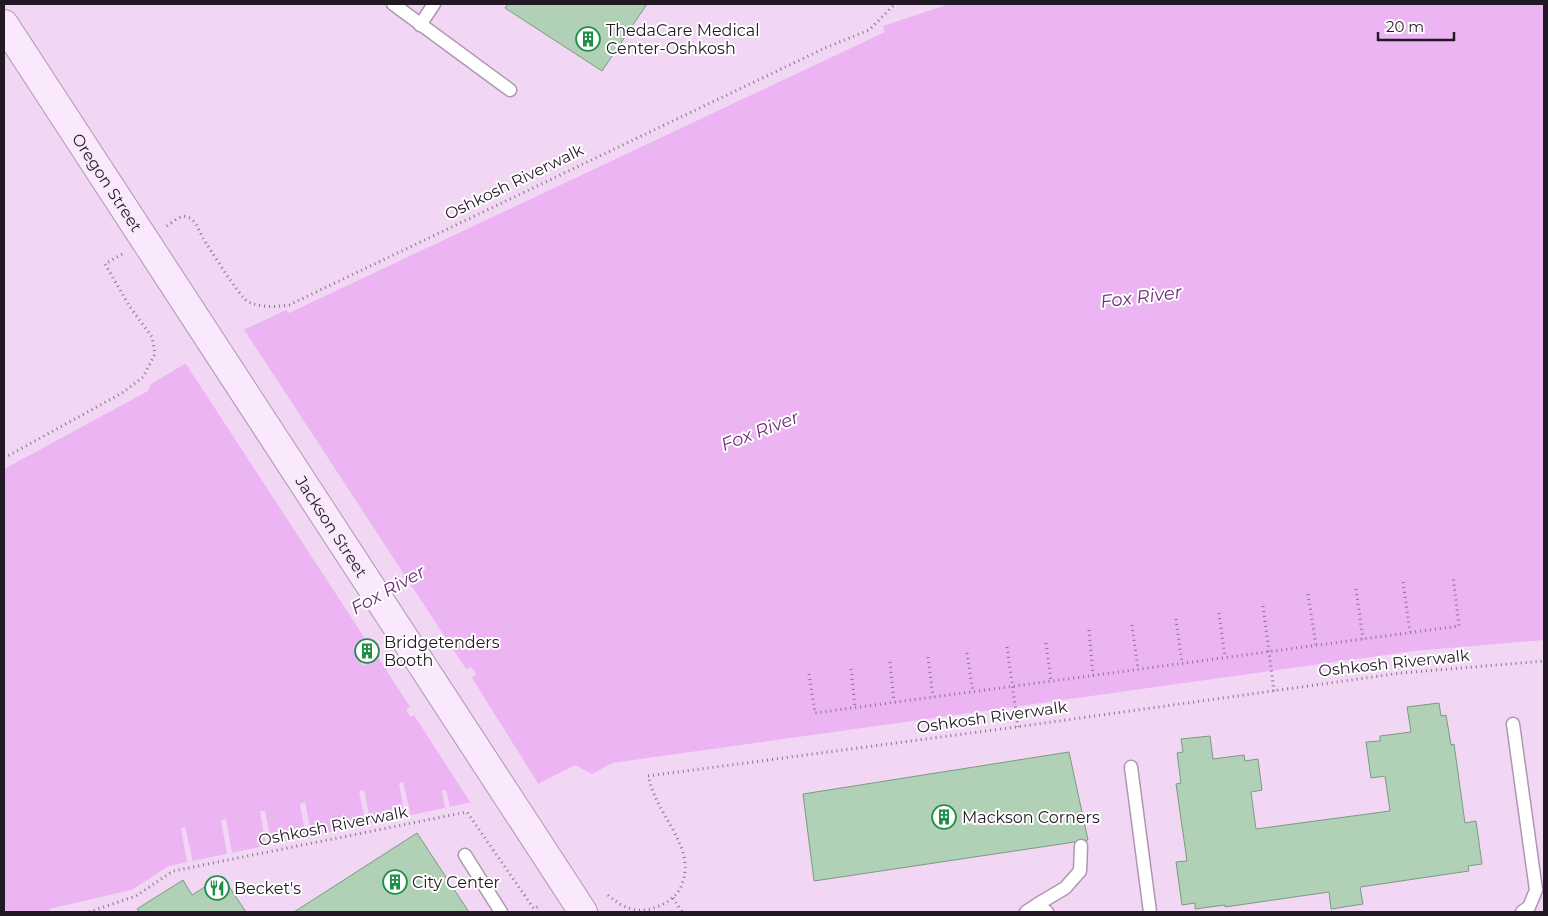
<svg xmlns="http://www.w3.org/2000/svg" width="1548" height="916" viewBox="0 0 1548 916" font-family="Montserrat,sans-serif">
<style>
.water{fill:#ecb4f3}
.pier{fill:#f2d7f5}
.building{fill:#b1d1b6;stroke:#7c9a81}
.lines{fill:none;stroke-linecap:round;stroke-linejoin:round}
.service-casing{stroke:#b096b3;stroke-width:15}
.secondary-casing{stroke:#b096b3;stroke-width:30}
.path{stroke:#877589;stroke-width:3;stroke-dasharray:1 4;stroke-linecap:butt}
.service{stroke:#fff;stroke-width:12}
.secondary{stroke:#fae8fd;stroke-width:28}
.labels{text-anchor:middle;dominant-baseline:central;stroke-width:4;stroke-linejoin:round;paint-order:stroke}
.poi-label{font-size:16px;fill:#231924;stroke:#fff;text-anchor:start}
.street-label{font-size:16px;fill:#231924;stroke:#fff}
.water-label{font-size:18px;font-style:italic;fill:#6f2e78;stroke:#fff}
</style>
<rect width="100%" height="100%" fill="#f2d7f5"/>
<!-- water -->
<path class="water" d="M 949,4 L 1544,4 L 1544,640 L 1414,651 L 612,763 L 592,774 L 575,765 L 484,812 L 469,803 L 445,808 L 169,866 L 132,890 L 50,909 L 50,912 L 4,912 L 4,469 L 148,391 L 151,384 L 237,333 L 286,310 L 289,313 L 885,32 L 883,26 Z"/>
<!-- pier -->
<path class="pier" d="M 243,328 L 466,669 L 471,667 L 476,674 L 472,678 L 539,785 L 485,814 L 469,806 L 170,869 L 133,893 L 50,912 L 49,909 L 132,890 L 169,866 L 187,863 L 181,828 L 185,827 L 193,862 L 227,854 L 221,820 L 226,819 L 232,853 L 266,846 L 260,811 L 265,811 L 272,845 L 306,837 L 300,804 L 305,802 L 312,837 L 366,825 L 359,791 L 364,790 L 371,824 L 405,817 L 399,783 L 403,782 L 411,816 L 445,808 L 442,790 L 446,790 L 450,807 L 469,803 L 472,805 L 414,715 L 411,717 L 406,710 L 410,707 L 378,657 L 363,666 L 353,649 L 366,640 L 184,361 Z"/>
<!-- building -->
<path class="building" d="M 508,4 L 647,4 L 602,71 L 505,8 Z
M 370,642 L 379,656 L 368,663 L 364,661 L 358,649 Z
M 1439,703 L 1441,716 L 1446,715 L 1451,745 L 1454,744 L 1465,823 L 1476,821 L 1482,864 L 1468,866 L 1469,871 L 1360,887 L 1363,904 L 1331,909 L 1329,892 L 1225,907 L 1225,905 L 1195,909 L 1195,903 L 1182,905 L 1176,862 L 1187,861 L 1176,784 L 1181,783 L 1177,753 L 1183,752 L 1181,739 L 1210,736 L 1213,759 L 1244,755 L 1245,761 L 1258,759 L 1262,790 L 1251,792 L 1256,829 L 1390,811 L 1385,776 L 1371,778 L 1366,742 L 1380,741 L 1380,736 L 1411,732 L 1407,707 Z
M 1069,752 L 1088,840 L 814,881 L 803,794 Z
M 417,833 L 469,912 L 294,912 Z
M 222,876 L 246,912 L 140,912 L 137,909 L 183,880 L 192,895 Z"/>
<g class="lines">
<!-- service casing -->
<g class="service-casing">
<path id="service" d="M 393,4 L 510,90
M 420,25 L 434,4
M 1513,724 L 1536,890 L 1529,907 L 1522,912
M 1131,767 L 1150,912
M 465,855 L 501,912
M 1038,904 L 1065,888 L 1080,871 L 1081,846
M 1026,912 L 1038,904 L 1047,912"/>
</g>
<!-- secondary casing -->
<g class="secondary-casing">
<g id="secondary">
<path id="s1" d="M 4,24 L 583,912"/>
</g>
</g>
<!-- path -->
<path class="path" d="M 167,226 C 173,222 181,214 187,217 C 196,219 199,231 203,238 C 209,248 240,297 247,301 C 260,308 275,307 289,305 L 825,48 L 869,30 L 895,4
M 4,458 L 122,393 L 143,377 L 155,354 L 152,337 L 130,307 L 105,264 L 124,253
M 1403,582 L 1410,632
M 1356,589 L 1363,639
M 1308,594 L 1316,645
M 1263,606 L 1274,691
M 1219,613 L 1225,657
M 1176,619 L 1182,663
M 1132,625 L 1138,669
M 1089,630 L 1093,675
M 1046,643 L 1051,681
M 1007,647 L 1018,727
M 967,653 L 973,692
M 928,657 L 933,697
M 890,662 L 894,702
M 851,669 L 855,707
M 809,674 L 815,713 L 1459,626 L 1453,576
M 608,895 C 621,907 637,914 654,908 C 666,904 678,896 682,884 C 695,852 665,822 654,794 C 651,788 650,782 648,776 L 1016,727 L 1401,673 L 1544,661
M 673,898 L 682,912
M 89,912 L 136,896 L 173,871 L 467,812 L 534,909 L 541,905"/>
<!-- service -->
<use href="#service" class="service"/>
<!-- secondary -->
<use href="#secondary" class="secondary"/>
</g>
<!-- icons -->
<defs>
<g id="building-ring" transform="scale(1.25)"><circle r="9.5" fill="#fff" stroke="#1f8e47" stroke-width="1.5"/><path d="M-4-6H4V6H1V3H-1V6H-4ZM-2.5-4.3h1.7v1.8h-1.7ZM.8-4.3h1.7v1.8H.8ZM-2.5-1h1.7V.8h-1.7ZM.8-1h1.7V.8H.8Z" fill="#1f8e47"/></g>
<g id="restaurant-ring" transform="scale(1.25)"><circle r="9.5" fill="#fff" stroke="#1f8e47" stroke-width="1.5"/><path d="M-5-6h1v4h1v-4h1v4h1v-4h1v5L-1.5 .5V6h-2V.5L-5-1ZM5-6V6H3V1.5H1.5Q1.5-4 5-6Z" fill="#1f8e47"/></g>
</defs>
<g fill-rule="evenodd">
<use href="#building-ring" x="588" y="39"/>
<use href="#building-ring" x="367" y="651"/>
<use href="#building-ring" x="944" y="817"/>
<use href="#building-ring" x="395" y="882"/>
<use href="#restaurant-ring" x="217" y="888"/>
</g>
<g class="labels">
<!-- poi labels -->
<g class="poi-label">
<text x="606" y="30">ThedaCare Medical<tspan x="606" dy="18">Center-Oshkosh</tspan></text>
<text x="384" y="642">Bridgetenders<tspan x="384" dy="18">Booth</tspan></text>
<text x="962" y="817">Mackson Corners</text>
<text x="412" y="882">City Center</text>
<text x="234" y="888">Becket's</text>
</g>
<!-- street labels -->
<g class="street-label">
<text transform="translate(514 182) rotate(-26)">Oshkosh Riverwalk</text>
<text stroke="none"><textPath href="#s1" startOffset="189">Oregon Street</textPath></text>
<text stroke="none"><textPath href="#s1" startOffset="600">Jackson Street</textPath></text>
<text transform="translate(1394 663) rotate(-6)">Oshkosh Riverwalk</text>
<text transform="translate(992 717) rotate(-8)">Oshkosh Riverwalk</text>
<text transform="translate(333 826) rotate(-11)">Oshkosh Riverwalk</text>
</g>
<!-- water labels -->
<g class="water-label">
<text transform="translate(1141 297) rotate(-7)">Fox River</text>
<text transform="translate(760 431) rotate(-21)">Fox River</text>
<text transform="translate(388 590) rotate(-29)">Fox River</text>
</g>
</g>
<!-- border -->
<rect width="1548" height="916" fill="none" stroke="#231924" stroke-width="10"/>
<!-- scale -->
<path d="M1378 32v8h76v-8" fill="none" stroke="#231924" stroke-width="2.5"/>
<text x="1386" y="32" font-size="15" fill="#231924" stroke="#ffffff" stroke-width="4" paint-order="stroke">20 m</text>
</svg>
